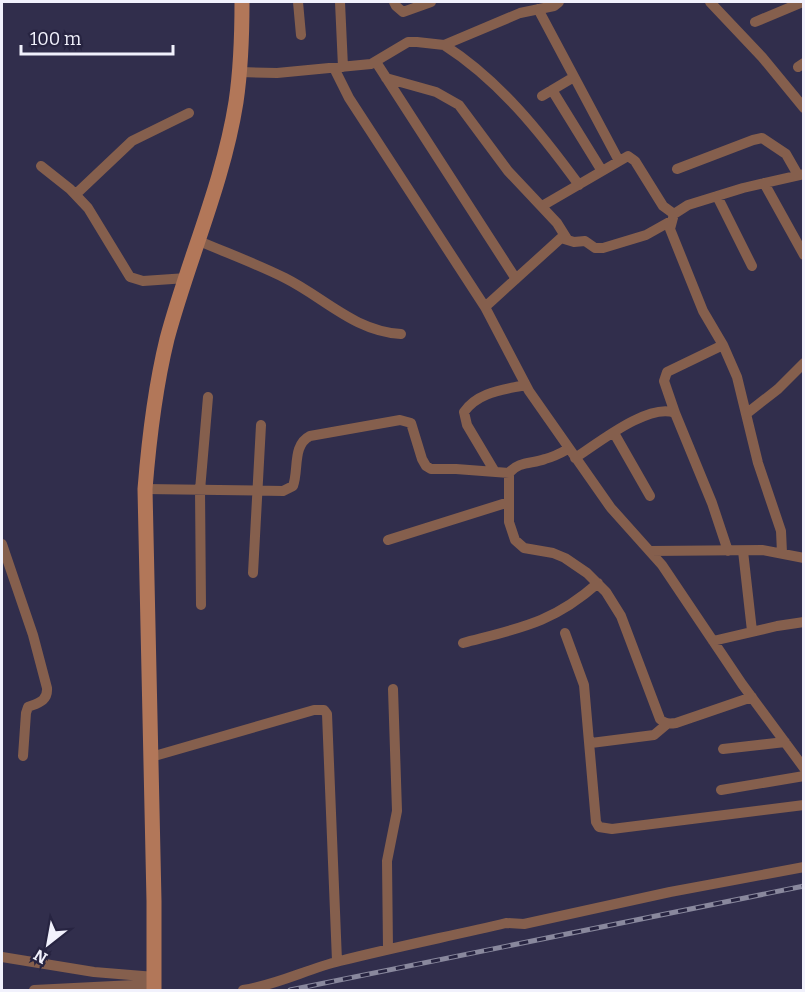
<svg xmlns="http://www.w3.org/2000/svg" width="805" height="992" viewBox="0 0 805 992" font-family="Bitter,serif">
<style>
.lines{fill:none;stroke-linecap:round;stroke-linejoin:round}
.street{stroke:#855f4d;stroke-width:10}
.secondary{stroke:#b27759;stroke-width:15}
.rail-casing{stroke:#89889d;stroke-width:5}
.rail{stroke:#272441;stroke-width:3;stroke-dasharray:9;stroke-linecap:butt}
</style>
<rect width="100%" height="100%" fill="#312e4c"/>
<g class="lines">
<!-- street -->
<path class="street" d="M 298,2 L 301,35
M 340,2 L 343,67
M 394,2 L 396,6 L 403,12 L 431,2
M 710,2 L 762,57 L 804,108
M 538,9 L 619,161
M 755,22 L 803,2
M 444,45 C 499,80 541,133 579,185
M 376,62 L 516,279
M 798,67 L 804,63
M 334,68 L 349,98 L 485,307 L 529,391 L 611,508 L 662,565 L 742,684 L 804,768
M 240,72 L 277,73 L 371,64 L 408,42 L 417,42 L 444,45 L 520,13 L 554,6 L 559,2
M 386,78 L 436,92 L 459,105 L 508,171 L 557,223 L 567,239
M 552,90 L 602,171
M 542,96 L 574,77
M 41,166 L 70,189 L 88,208 L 130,277 L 143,281 L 187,278
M 677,169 L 753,140 L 762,138 L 786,154 L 798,175
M 764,183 L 804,255
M 76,194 L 132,141 L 189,113
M 717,196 L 752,266
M 542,206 L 628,156 L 635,161 L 663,206 L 674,214
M 199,241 C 227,253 257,264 285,278 C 325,298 354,331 401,334
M 485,307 L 561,238 L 574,242 L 585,241 L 595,248 L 603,248 L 646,235 L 671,221
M 675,413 L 664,381 L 667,372 L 723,345
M 746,414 L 778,389 L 804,363
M 614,433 L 650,496
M 568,449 C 561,453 553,457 545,459 C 532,464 519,461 509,473 L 509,522 L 515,540 L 524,548 L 553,553 L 565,558 L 587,573 L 606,592 L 621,616 L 660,719 C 665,724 669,724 676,723 L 752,697
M 575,458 C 597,444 649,402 675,413 L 712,503 L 728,551
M 495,472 L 467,425 L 464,412 C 478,392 503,390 525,385
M 145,489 L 283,491 L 293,486 C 299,470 292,445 310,436 L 400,420 L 411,423 L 422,459 L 426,466 L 431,469 L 456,469 L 509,473
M 388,540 L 509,502
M 2,544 L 33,635 L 47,688 C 48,701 38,703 28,707 L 26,713 L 23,756
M 650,551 L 762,550 L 804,558
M 743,551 L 752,631
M 782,553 L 781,531 L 758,463 L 737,377 L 723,345 L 703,311 L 670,229 L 674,214 L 688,205 L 743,188 L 804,174
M 253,573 L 261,425
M 201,605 L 200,490 L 208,397
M 565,633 L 584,685 L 596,822 L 599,827 L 612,829 L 804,805
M 713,641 L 777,626 L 804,622
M 463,643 C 520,628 553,623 598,583
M 591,743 L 654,735 L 667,724
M 723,749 L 785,742
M 151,757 L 314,710 L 324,710 L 327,714 L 337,961
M 721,790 L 804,776
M 388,949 L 387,861 L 397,811 L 393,689
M 2,957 L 94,972 L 155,977
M 34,990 L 154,984
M 243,990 C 277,985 307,969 340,961 C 395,947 451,936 506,923 L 524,924 L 670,892 L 804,867"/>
<!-- secondary -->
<path class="secondary" d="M 154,990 L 154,901 L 145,489 C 149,439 155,388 167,339 C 188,260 223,184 236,102 C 241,68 242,35 242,2"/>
<!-- rail casing -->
<g class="rail-casing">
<path id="rail" d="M 290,990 L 804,886"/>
</g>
<!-- rail -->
<use href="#rail" class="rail"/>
</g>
<!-- border -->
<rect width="805" height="992" fill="none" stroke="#f1f1fc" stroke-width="6"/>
<!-- north arrow -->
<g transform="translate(48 944) rotate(211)" stroke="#272441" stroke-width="4.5" paint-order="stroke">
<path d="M0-4.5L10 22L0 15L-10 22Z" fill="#f1f1fc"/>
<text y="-9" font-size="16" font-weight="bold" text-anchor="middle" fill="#f1f1fc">N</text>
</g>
<!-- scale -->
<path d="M21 45v9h152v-9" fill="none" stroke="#f1f1fc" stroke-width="3"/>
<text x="30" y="45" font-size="18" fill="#f1f1fc" stroke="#272441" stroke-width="4.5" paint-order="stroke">100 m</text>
</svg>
